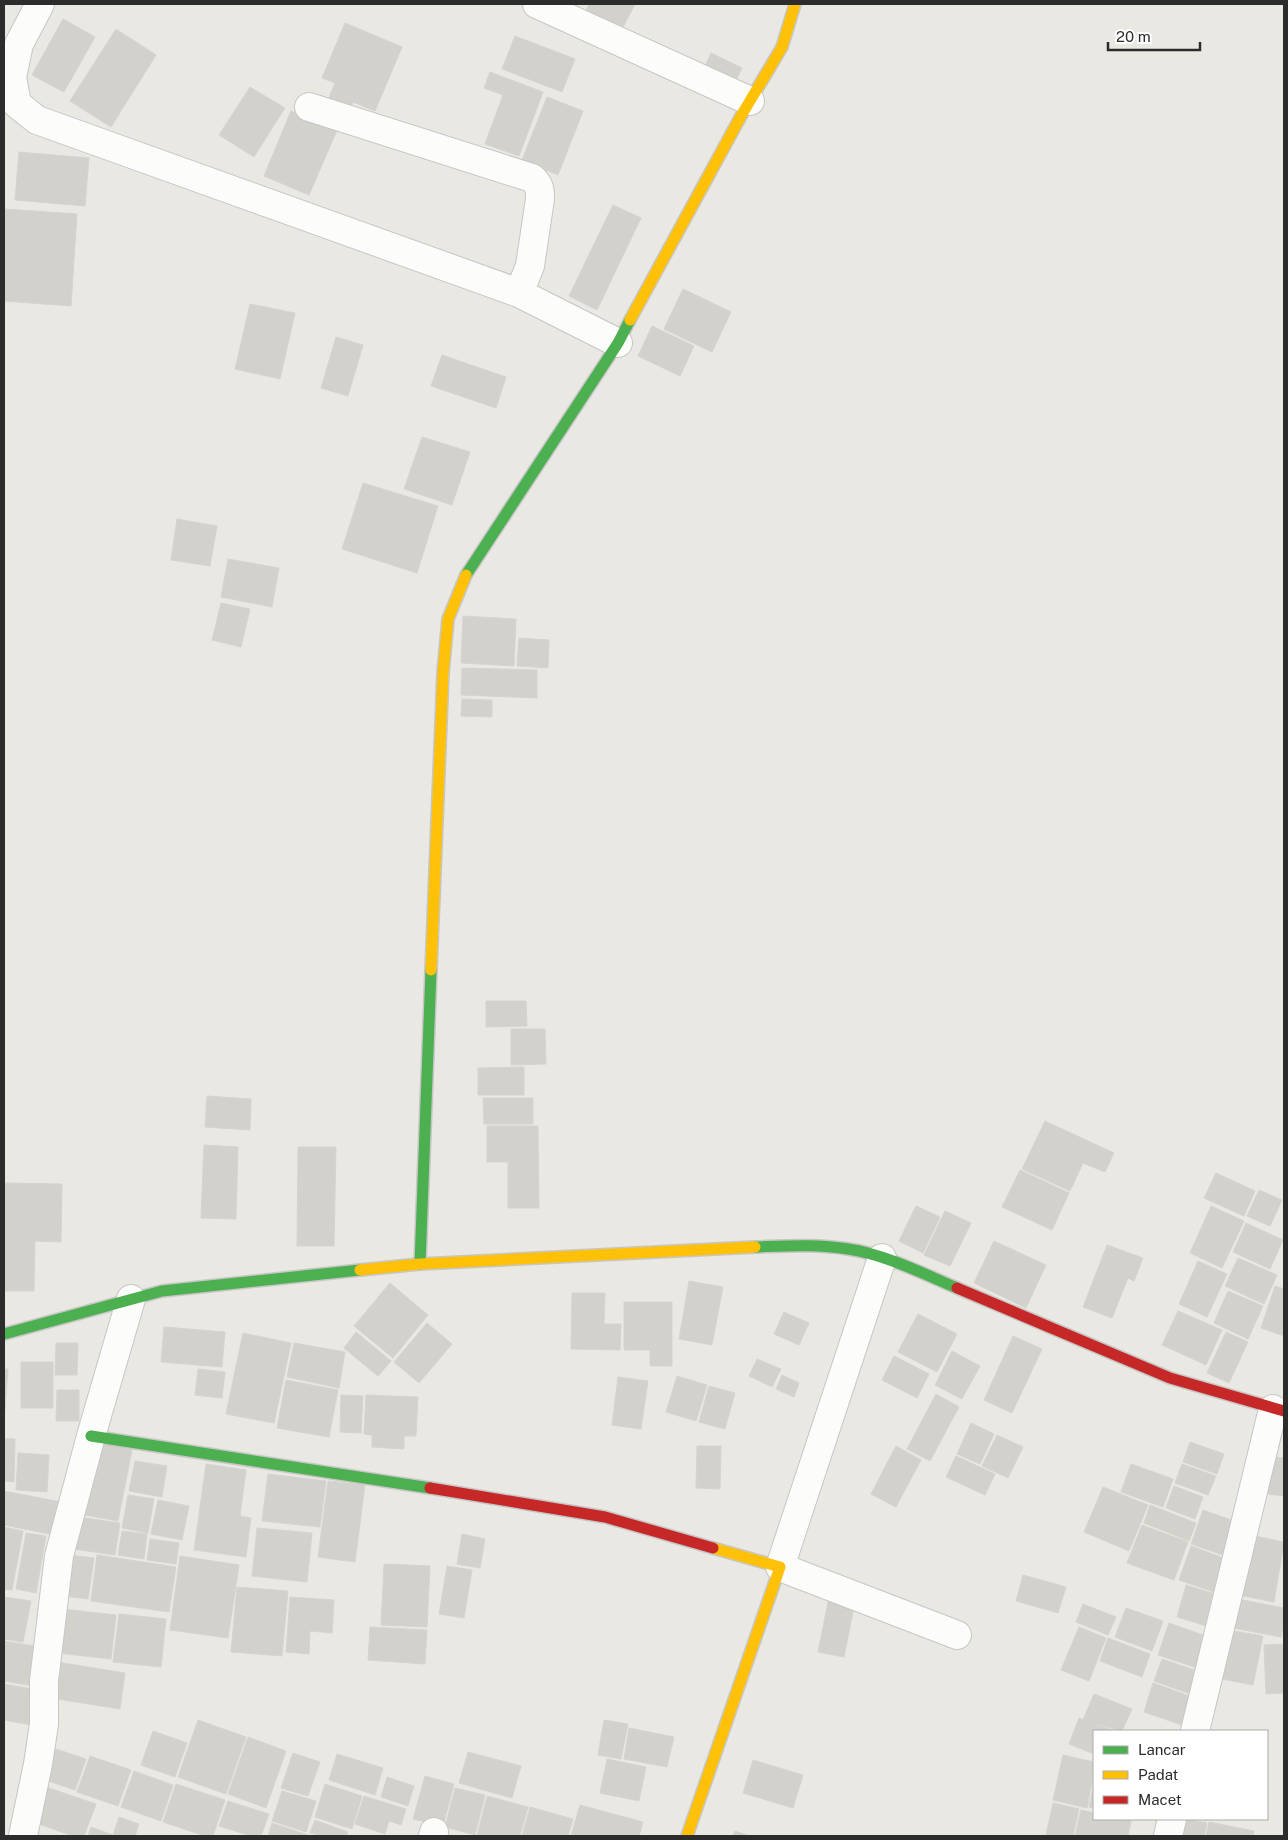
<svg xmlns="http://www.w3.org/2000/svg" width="1288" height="1840" viewBox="0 0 1288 1840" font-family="'Public Sans',sans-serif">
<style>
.building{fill:#d3d1cc;stroke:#d5d4ce}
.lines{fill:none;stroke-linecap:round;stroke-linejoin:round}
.street-casing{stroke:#c7c6c7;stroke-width:30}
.fast-casing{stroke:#c7c6c7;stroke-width:14}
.slow-casing{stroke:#c7c6c7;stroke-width:14}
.jam-casing{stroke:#c7c6c7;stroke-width:14}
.street{stroke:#fcfcfb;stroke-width:28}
.fast{stroke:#4caf50;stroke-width:11}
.slow{stroke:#ffc107;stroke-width:11}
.jam{stroke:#c62828;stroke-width:11}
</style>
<rect width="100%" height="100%" fill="#eae8e2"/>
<!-- building -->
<path class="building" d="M 589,4 L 635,4 L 620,33 L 584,15 Z
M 63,19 L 95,37 L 64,92 L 32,75 Z
M 345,23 L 402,47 L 375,111 L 353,102 L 349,112 L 327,103 L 335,83 L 322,78 Z
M 116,29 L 156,55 L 111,127 L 70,101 Z
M 515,36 L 575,59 L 562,92 L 502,69 Z
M 711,53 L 742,68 L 732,88 L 702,73 Z
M 490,72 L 543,92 L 519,156 L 485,144 L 503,95 L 484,88 Z
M 250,87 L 285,108 L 254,157 L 219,135 Z
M 547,97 L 583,111 L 558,175 L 522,160 Z
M 291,111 L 337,130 L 309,195 L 264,176 Z
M 19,152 L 89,158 L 85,206 L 15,200 Z
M 613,205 L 641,218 L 597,310 L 569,296 Z
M 4,209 L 77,214 L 71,306 L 4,301 Z
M 683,289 L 731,312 L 712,352 L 664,329 Z
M 250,304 L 295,313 L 280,379 L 235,369 Z
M 652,326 L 694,346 L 680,376 L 638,356 Z
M 336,337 L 363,345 L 348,396 L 321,388 Z
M 442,355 L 506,377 L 496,408 L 431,386 Z
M 422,437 L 470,452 L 452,505 L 404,489 Z
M 363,483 L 438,506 L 417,573 L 342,549 Z
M 177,519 L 217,526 L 210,566 L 171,560 Z
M 228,559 L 279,568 L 272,607 L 221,597 Z
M 221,603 L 250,609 L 241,647 L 212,640 Z
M 463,616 L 516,619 L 514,666 L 461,663 Z
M 519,638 L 549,640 L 548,668 L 517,666 Z
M 462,668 L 537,670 L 537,698 L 461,695 Z
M 462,699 L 492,700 L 492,717 L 461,716 Z
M 486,1001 L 526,1001 L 527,1026 L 486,1027 Z
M 511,1029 L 545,1029 L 546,1064 L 511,1065 Z
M 524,1067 L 524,1095 L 478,1095 L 478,1068 Z
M 207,1096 L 251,1099 L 250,1130 L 205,1127 Z
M 483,1098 L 533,1098 L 533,1124 L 484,1124 Z
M 1045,1121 L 1114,1153 L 1105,1172 L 1083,1163 L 1070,1191 L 1022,1169 Z
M 487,1126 L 538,1126 L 539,1208 L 508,1208 L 508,1162 L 487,1162 Z
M 204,1145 L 238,1147 L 236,1219 L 201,1218 Z
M 298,1147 L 336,1147 L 334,1246 L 297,1246 Z
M 1020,1170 L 1069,1193 L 1052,1230 L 1002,1207 Z
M 1216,1173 L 1255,1191 L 1244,1216 L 1204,1198 Z
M 4,1183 L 62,1184 L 61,1242 L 35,1241 L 34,1291 L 4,1291 Z
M 1259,1190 L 1282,1200 L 1270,1226 L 1247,1216 Z
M 916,1206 L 940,1217 L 923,1253 L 899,1241 Z
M 1211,1206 L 1244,1221 L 1222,1268 L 1190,1253 Z
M 945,1211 L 971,1223 L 950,1266 L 924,1255 Z
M 1246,1223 L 1283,1240 L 1270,1269 L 1233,1252 Z
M 994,1241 L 1046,1265 L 1026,1308 L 974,1283 Z
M 1107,1245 L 1143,1258 L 1134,1281 L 1128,1278 L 1112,1318 L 1083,1307 Z
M 1238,1258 L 1277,1275 L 1264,1304 L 1225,1286 Z
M 1198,1261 L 1227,1274 L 1207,1317 L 1179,1304 Z
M 689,1281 L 723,1287 L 712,1345 L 679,1339 Z
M 390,1283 L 428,1315 L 393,1358 L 354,1326 Z
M 1275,1286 L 1284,1289 L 1284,1336 L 1261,1328 Z
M 1228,1291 L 1263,1306 L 1248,1339 L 1214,1323 Z
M 572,1293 L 605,1293 L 604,1324 L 621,1324 L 620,1350 L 571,1349 Z
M 624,1302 L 672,1302 L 672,1366 L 650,1366 L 650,1350 L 624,1350 Z
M 1178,1311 L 1222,1330 L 1206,1365 L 1162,1345 Z
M 784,1312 L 809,1323 L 799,1345 L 774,1334 Z
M 918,1314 L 957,1334 L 937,1372 L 898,1352 Z
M 427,1323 L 452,1344 L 419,1383 L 394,1362 Z
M 164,1327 L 225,1332 L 222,1367 L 161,1362 Z
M 356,1332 L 391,1361 L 378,1376 L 344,1348 Z
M 1226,1332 L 1248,1342 L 1229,1383 L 1207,1373 Z
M 243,1333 L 291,1343 L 274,1423 L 226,1414 Z
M 1013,1336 L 1042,1349 L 1012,1413 L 984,1400 Z
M 56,1343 L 78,1343 L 77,1375 L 55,1375 Z
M 294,1343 L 345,1352 L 339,1388 L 287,1377 Z
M 952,1351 L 980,1366 L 962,1399 L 935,1385 Z
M 894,1356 L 929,1374 L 917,1398 L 882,1380 Z
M 757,1359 L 781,1369 L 772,1387 L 749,1376 Z
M 21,1362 L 53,1362 L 53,1408 L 21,1408 Z
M 4,1369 L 8,1369 L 4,1422 Z
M 198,1369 L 225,1372 L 222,1398 L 195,1395 Z
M 782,1375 L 799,1383 L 794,1397 L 776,1389 Z
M 677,1376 L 707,1385 L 696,1421 L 666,1412 Z
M 618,1377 L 648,1381 L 641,1429 L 612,1425 Z
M 286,1380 L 338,1390 L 329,1437 L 277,1428 Z
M 709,1386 L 735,1393 L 725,1429 L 699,1422 Z
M 57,1390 L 79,1390 L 79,1421 L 56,1421 Z
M 936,1394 L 959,1407 L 930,1461 L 907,1449 Z
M 341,1395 L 363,1396 L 361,1433 L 340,1432 Z
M 366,1395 L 418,1397 L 416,1436 L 404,1436 L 404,1449 L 372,1447 L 372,1435 L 364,1434 Z
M 971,1423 L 994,1434 L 980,1464 L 957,1454 Z
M 997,1435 L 1023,1447 L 1008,1478 L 982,1466 Z
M 4,1439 L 15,1439 L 14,1482 L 4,1481 Z
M 1190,1442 L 1224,1454 L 1217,1474 L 1183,1462 Z
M 99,1443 L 132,1450 L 118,1521 L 85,1515 Z
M 697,1446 L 721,1446 L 720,1489 L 696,1488 Z
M 896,1446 L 921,1460 L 896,1507 L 871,1494 Z
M 18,1453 L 49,1455 L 47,1492 L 16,1490 Z
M 956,1456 L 995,1474 L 985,1495 L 946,1477 Z
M 1267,1456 L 1284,1458 L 1284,1496 L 1261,1493 Z
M 135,1461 L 167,1466 L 162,1497 L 129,1491 Z
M 206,1464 L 246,1470 L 240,1516 L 251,1518 L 246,1557 L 194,1550 Z
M 1131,1464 L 1173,1479 L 1163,1507 L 1121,1492 Z
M 1182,1464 L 1216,1476 L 1208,1495 L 1175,1483 Z
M 268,1474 L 326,1481 L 320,1527 L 262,1521 Z
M 328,1481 L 365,1485 L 355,1562 L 318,1557 Z
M 1174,1486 L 1203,1497 L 1195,1519 L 1166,1508 Z
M 1103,1487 L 1148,1505 L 1129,1551 L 1084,1532 Z
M 4,1491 L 61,1502 L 55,1535 L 4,1525 Z
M 128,1495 L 154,1499 L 148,1533 L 122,1528 Z
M 158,1500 L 189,1506 L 182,1540 L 151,1534 Z
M 1150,1505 L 1196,1523 L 1189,1541 L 1144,1523 Z
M 1203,1510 L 1240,1523 L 1229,1557 L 1191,1544 Z
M 78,1517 L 120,1523 L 115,1555 L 73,1549 Z
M 1142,1525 L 1188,1542 L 1174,1580 L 1127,1563 Z
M 4,1527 L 23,1531 L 12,1590 L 4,1589 Z
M 257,1528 L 312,1533 L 307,1582 L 252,1576 Z
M 122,1531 L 147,1534 L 144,1559 L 118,1555 Z
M 26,1533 L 46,1536 L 36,1593 L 16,1589 Z
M 462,1534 L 485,1539 L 480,1568 L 457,1564 Z
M 1250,1535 L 1284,1542 L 1274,1602 L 1238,1595 Z
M 150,1539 L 179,1543 L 176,1564 L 147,1560 Z
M 1191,1546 L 1229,1560 L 1217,1593 L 1179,1580 Z
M 69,1555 L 94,1558 L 88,1599 L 63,1596 Z
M 97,1555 L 176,1567 L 169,1612 L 91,1601 Z
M 180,1556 L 239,1565 L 228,1638 L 170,1630 Z
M 384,1564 L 430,1566 L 427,1627 L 381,1625 Z
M 447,1566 L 472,1570 L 464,1618 L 439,1614 Z
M 1023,1575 L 1066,1587 L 1058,1613 L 1016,1601 Z
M 1186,1585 L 1225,1597 L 1216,1629 L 1177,1617 Z
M 237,1587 L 288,1591 L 282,1656 L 231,1652 Z
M 4,1597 L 31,1601 L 23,1642 L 4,1639 Z
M 290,1597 L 334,1600 L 332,1633 L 310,1631 L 309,1654 L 286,1652 Z
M 829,1597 L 855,1602 L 844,1657 L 818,1652 Z
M 1233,1598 L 1284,1608 L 1284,1622 L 1281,1637 L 1228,1627 Z
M 1083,1604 L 1116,1617 L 1108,1635 L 1076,1622 Z
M 1126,1608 L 1163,1621 L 1152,1651 L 1115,1637 Z
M 63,1609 L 116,1615 L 111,1659 L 58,1653 Z
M 119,1614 L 166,1619 L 161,1667 L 113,1662 Z
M 1169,1623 L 1214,1639 L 1203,1670 L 1158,1655 Z
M 370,1627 L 427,1630 L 425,1664 L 368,1660 Z
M 1079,1627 L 1106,1638 L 1089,1681 L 1061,1670 Z
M 1227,1630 L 1263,1636 L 1253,1685 L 1217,1678 Z
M 1108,1638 L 1150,1654 L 1142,1677 L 1100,1661 Z
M 4,1641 L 41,1647 L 34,1686 L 4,1681 Z
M 1284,1644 L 1284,1693 L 1266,1694 L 1264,1645 Z
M 1162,1659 L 1200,1672 L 1193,1695 L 1154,1681 Z
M 57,1662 L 125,1673 L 120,1709 L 51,1698 Z
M 1153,1683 L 1192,1697 L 1182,1725 L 1144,1712 Z
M 4,1684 L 37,1690 L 31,1725 L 4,1720 Z
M 1094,1694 L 1132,1709 L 1122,1731 L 1083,1720 Z
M 1079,1718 L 1115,1731 L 1094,1731 L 1094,1754 L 1069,1744 Z
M 198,1720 L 246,1737 L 226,1794 L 178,1777 Z
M 604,1720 L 628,1724 L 621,1759 L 598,1755 Z
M 629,1728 L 674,1737 L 667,1767 L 624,1759 Z
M 153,1731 L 187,1743 L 175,1777 L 141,1765 Z
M 248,1737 L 286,1751 L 266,1808 L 228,1794 Z
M 56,1749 L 86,1759 L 75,1790 L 45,1780 Z
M 468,1752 L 521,1766 L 512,1798 L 459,1783 Z
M 293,1753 L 320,1762 L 308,1796 L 281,1788 Z
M 337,1754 L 383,1768 L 375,1795 L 329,1780 Z
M 1063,1755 L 1094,1762 L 1094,1773 L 1087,1808 L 1053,1800 Z
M 90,1756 L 131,1770 L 118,1806 L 77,1792 Z
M 607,1759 L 646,1767 L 639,1801 L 600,1793 Z
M 753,1760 L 803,1775 L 793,1808 L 743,1793 Z
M 134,1771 L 173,1785 L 161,1821 L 121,1807 Z
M 425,1776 L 454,1784 L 443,1826 L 413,1819 Z
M 387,1777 L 414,1786 L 408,1806 L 381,1797 Z
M 176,1784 L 225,1800 L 213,1836 L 205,1836 L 163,1822 Z
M 325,1784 L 362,1796 L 352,1829 L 315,1817 Z
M 1094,1784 L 1094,1808 L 1089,1807 Z
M 43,1786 L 96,1804 L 84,1836 L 73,1836 L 30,1821 Z
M 455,1788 L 485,1795 L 475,1835 L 445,1827 Z
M 282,1791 L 316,1801 L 306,1832 L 272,1821 Z
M 364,1796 L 406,1809 L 401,1825 L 389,1821 L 385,1834 L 355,1824 Z
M 487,1796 L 528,1807 L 520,1836 L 477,1836 Z
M 228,1801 L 269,1814 L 261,1836 L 251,1836 L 219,1826 Z
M 1053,1803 L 1079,1809 L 1073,1836 L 1046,1835 Z
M 580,1805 L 643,1822 L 639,1836 L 571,1836 Z
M 530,1807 L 573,1819 L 568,1836 L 522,1836 Z
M 1081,1810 L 1094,1813 L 1094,1819 L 1120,1819 L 1131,1821 L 1128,1836 L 1075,1836 Z
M 119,1817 L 139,1824 L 135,1836 L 88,1836 L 91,1827 L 113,1835 Z
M 1185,1819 L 1207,1823 L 1204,1836 L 1176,1836 Z
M 315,1820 L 348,1832 L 346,1836 L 321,1836 L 310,1833 Z
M 1209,1822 L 1254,1831 L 1253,1836 L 1206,1836 Z
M 272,1823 L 311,1836 L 268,1836 Z
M 735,1831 L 750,1836 L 733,1836 Z"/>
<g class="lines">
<!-- street casing -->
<g class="street-casing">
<path id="street" d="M 40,4 L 19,44 L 12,77 L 17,104 L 37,120 L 519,293
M 537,4 L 750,101
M 309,107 L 532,178 C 540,185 540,190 540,199 L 530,266 L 519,293 L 618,343
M 882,1258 L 780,1567 L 957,1635
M 1195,1731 L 1273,1409
M 23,1836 L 38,1764 L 44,1724 L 44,1681 L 59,1556 L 91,1436 L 131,1299
M 433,1836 L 434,1832
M 1168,1836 L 1172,1819"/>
</g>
<!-- fast casing -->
<g class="fast-casing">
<path id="fast" d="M 466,575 L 618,343 L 630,320
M 755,1247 C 786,1246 817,1244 848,1249 C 884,1254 924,1274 957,1288
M 420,1264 L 431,970
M 4,1334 L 162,1291 L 360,1270
M 91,1436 L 430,1488"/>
</g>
<!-- slow casing -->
<g class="slow-casing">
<path id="slow" d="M 630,320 L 741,116 L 782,47 L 795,4
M 431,970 L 443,673 L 448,619 L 466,575
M 360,1270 L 420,1264 L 755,1247
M 687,1836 L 780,1567 L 713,1548"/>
</g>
<!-- jam casing -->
<g class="jam-casing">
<path id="jam" d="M 957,1288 L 1170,1378 L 1284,1411
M 430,1488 L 605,1517 L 713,1548"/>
</g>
<!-- street -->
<use href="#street" class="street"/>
<!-- fast -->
<use href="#fast" class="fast"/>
<!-- slow -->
<use href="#slow" class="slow"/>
<!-- jam -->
<use href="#jam" class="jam"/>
</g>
<!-- border -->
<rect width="1288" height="1840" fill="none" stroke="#2c2c2c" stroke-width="10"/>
<!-- legend -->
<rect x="1093" y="1730" width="175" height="90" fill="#ffffff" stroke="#ababab"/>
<rect x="1103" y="1746" width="25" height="8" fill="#4caf50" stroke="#ababab"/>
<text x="1138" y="1755" font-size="15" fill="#2c2c2c">Lancar</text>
<rect x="1103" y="1771" width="25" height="8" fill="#ffc107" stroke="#ababab"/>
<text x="1138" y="1780" font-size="15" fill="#2c2c2c">Padat</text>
<rect x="1103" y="1796" width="25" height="8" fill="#c62828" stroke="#ababab"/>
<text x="1138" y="1805" font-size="15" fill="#2c2c2c">Macet</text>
<!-- scale -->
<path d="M1108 42v8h92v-8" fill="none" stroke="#2c2c2c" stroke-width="2.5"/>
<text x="1116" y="42" font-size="15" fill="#2c2c2c" stroke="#ffffff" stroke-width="4" paint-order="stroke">20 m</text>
</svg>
